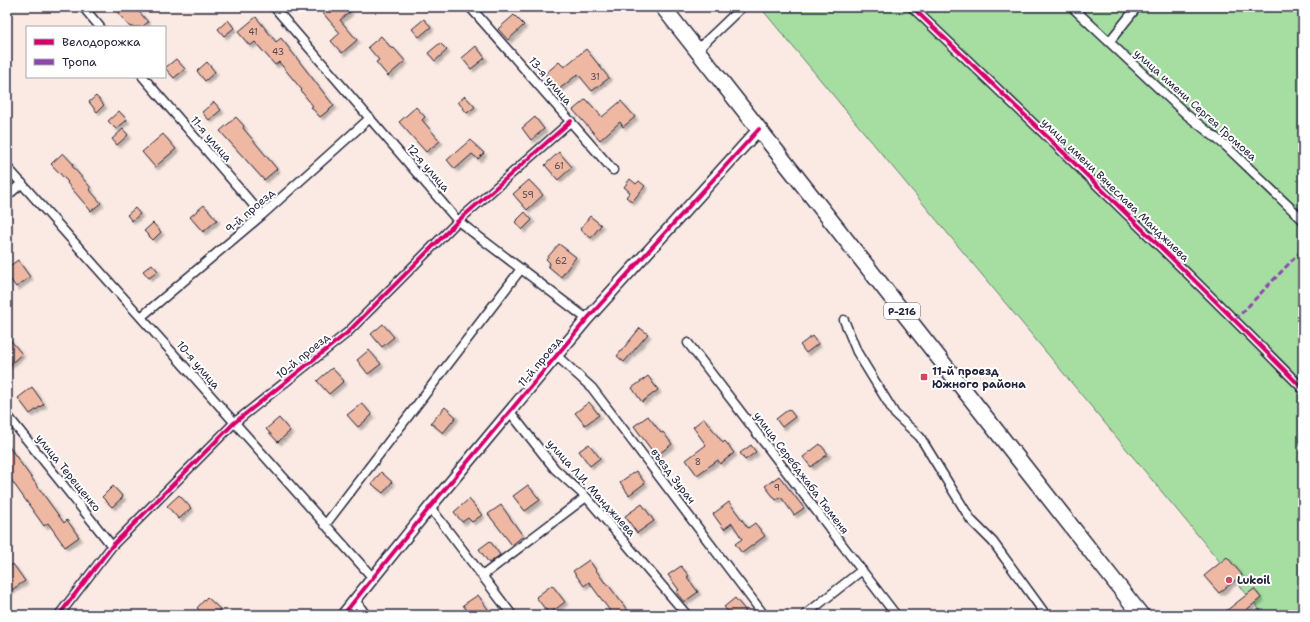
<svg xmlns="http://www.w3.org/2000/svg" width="1310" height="622" viewBox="0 0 1310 622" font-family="'Shantell Sans',sans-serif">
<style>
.green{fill:#a6dea2;stroke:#64806e}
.building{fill:#efb8a3;stroke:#22223b;filter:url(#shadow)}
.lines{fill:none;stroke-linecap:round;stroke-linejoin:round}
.street-casing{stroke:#22223b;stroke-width:11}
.secondary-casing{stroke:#22223b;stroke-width:14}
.highway-casing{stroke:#22223b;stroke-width:18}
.street{stroke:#fff;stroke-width:8}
.secondary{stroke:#fff;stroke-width:11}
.highway{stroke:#fff;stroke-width:15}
.quiet{stroke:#8e44ad;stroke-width:3;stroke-dasharray:6 3;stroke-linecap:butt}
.cycleway-casing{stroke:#fff;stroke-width:6}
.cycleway{stroke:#d6006c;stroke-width:4}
.poi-dot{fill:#d1495b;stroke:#fff;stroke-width:1.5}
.labels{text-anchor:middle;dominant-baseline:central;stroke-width:4;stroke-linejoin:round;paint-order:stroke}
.number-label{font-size:9px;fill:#554855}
.shield{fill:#fff;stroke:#646476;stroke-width:1}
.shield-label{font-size:10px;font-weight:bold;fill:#22223b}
.street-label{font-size:11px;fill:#22223b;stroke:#fff}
.poi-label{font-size:11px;font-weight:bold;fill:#22223b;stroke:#fff;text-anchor:start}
</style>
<defs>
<filter id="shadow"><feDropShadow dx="3" dy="3" stdDeviation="1" flood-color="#0004"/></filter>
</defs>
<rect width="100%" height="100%" fill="#faeae3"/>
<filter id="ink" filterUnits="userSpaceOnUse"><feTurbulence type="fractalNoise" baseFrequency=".025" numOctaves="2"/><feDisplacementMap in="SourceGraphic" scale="8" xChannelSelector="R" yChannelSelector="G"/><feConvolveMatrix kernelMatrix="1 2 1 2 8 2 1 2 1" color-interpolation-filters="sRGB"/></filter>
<g filter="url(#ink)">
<!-- green -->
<path class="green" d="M 760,7 L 1303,7 L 1303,615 L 1264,615 Z"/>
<!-- building -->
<path class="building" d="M 113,7 L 135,7 L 148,22 L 142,27 L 130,27 Z
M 328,7 L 346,7 L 350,12 L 340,20 L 357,40 L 342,53 L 331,41 L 340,33 L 322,12 Z
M 514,15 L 524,25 L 508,40 L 498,29 Z
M 256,17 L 276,42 L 281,38 L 334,106 L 320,117 L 311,107 L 313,106 L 301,91 L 302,90 L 279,62 L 275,65 L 255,42 L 250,46 L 238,32 Z
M 424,19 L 431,27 L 419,37 L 412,29 Z
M 228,20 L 234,28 L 224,36 L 218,29 Z
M 381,36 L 392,49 L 394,48 L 405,61 L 388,76 L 376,62 L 379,60 L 368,47 Z
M 440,43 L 447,50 L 435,61 L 428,53 Z
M 476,46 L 485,58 L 471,69 L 462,58 Z
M 586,49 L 609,78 L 592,91 L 578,74 L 558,90 L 545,74 L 559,62 L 564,67 Z
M 176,59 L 185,69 L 174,78 L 165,68 Z
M 207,62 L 215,72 L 205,81 L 197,71 Z
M 96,96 L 104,105 L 97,112 L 89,102 Z
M 465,96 L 475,107 L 467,113 L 458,102 Z
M 586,99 L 602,117 L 621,101 L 635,117 L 623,127 L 620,122 L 600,140 L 573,110 Z
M 214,102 L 221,110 L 209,120 L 202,112 Z
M 416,107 L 425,117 L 422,120 L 440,141 L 426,152 L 399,122 Z
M 119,111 L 127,120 L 116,129 L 108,121 Z
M 236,117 L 244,126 L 243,128 L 277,169 L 264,180 L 220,131 Z
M 535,117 L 544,129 L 531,140 L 522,128 Z
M 123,129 L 128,135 L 117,145 L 112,139 Z
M 163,134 L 176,149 L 155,167 L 142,152 Z
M 470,140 L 484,153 L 478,159 L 472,154 L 455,169 L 447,160 Z
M 559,152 L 572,167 L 558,180 L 545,165 Z
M 63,153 L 73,164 L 72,166 L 91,188 L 89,189 L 101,203 L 91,211 L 67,183 L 68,182 L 51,164 Z
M 630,179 L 636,184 L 639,181 L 645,186 L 632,202 L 626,197 L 630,192 L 624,187 Z
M 529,180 L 543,195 L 527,210 L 513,194 Z
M 204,205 L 217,220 L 203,232 L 190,217 Z
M 135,208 L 140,214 L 132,221 L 127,215 Z
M 525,212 L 532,220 L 522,230 L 515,222 Z
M 590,216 L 601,225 L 591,238 L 580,229 Z
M 153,223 L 161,232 L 153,240 L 144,231 Z
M 559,244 L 576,257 L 561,277 L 548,266 L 550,263 L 546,259 Z
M 18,260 L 30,277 L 16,287 L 7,275 L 7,268 Z
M 152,264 L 158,271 L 149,278 L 143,271 Z
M 383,324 L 394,337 L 382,347 L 371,334 Z
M 640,328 L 648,334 L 624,362 L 617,356 Z
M 7,336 L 22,354 L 7,367 Z
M 812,336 L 818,344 L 806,353 L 800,345 Z
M 369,350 L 381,364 L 368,374 L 357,360 Z
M 332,368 L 344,381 L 329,394 L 317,381 Z
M 648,376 L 658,390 L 642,402 L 632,388 Z
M 32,387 L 44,404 L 30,414 L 18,398 Z
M 589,402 L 599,415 L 585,425 L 575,413 Z
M 362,403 L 372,415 L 358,427 L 347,415 Z
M 445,407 L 456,417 L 443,433 L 431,423 Z
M 789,409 L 795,417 L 782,427 L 776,419 Z
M 648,416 L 661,433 L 663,432 L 672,444 L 656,456 L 634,426 Z
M 279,418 L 290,431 L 278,442 L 266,429 Z
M 704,418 L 723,443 L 725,441 L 734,453 L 720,464 L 718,460 L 697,475 L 686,460 L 706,445 L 693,427 Z
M 7,444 L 64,523 L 67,520 L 79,537 L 65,547 L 48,523 L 44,526 L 7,474 Z
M 589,444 L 600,458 L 590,466 L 579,451 Z
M 820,444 L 828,454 L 811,467 L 803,457 Z
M 751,445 L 756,452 L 745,460 L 740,453 Z
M 636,471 L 645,483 L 629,495 L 620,482 Z
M 381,472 L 392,482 L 383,493 L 372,484 Z
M 779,476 L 804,508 L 794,515 L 781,497 L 776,500 L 765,486 Z
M 528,485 L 540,500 L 525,511 L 513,496 Z
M 113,486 L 123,497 L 112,507 L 102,497 Z
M 179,495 L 191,508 L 179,519 L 167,506 Z
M 469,499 L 482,515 L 472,522 L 468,518 L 462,522 L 454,512 Z
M 729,502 L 748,528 L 755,523 L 765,536 L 742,553 L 735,544 L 742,539 L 732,523 L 724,529 L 713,514 Z
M 642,504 L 654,521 L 637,533 L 625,516 Z
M 501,505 L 523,536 L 512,545 L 488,514 Z
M 490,541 L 500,555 L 489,563 L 479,549 Z
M 1227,557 L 1242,575 L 1219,593 L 1204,576 Z
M 589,560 L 605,583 L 606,582 L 631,615 L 613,615 L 589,582 L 584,586 L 573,571 Z
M 13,564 L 25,581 L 10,591 L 7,587 L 7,568 Z
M 681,566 L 689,576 L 687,577 L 698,592 L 684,602 L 676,592 L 679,590 L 668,575 Z
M 552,585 L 565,602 L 549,614 L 536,597 Z
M 1254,589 L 1261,598 L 1240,615 L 1230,615 L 1226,611 Z
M 478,595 L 490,612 L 486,615 L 470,615 L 463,605 Z
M 207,597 L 220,609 L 215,615 L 204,615 L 197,608 Z
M 735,598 L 746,611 L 740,615 L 731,615 L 724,607 Z"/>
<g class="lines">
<!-- street casing -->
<g class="street-casing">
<path id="street" d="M 83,7 L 100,27
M 274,7 L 458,221 L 587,319
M 470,7 L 613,170
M 912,7 C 1044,133 1175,259 1303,389
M 1072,7 L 1187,115 L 1226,146 L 1303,220
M 1109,42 L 1137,7
M 697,50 L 742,7
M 143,77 L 262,215
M 7,167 L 373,578
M 7,196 L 22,183
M 141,317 L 262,215 L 370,118
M 844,320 L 857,352 L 895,414 L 920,437 L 971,520 L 993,542 L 1046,615
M 688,343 L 896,615
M 557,356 L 592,388 L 764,615
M 510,412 L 555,469 L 587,498 L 687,615
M 7,415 L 112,546
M 430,507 L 512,615
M 325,525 L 521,269
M 482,576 L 586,497
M 355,600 L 366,615
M 59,615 L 112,546 L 234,423 L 347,333 L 458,221 L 571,121
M 805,615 L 862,570"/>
</g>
<!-- secondary casing -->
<g class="secondary-casing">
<path id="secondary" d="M 343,615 L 430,507 L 587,319 L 759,129"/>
</g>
<!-- highway casing -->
<g class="highway-casing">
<path id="highway" d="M 663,7 L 1141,615"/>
</g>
<!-- street -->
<use href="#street" class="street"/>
<!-- secondary -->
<use href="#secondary" class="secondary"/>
<!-- highway -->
<use href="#highway" class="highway"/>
<!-- quiet -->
<path class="quiet" d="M 1235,320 L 1303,249"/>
<!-- cycleway casing -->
<g class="cycleway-casing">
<path id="cycleway" d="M 912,7 C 1044,133 1175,259 1303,389
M 59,615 L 112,546 L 234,423 L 347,333 L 458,221 L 571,121
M 343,615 L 430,507 L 587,319 L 759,129"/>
</g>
<!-- cycleway -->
<use href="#cycleway" class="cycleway"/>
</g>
</g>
<!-- markers -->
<g class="poi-dot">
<rect x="920" y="373" width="8" height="8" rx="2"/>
<circle cx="1229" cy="580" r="4"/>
</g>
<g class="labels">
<!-- number labels -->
<g class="number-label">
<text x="253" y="32">41</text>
<text x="278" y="52">43</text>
<text x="595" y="77">31</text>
<text x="559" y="166">61</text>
<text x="528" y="195">59</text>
<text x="561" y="261">62</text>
<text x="698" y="462">8</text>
<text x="777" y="488">9</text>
</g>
<!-- shield labels -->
<rect class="shield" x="884" y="303" width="36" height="16" rx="3"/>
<g class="shield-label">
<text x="902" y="311">Р-216</text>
</g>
<!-- street labels -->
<g class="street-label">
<text transform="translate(550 81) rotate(49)">13-я улица</text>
<text transform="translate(1195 105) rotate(42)">улица имени Сергея Громова</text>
<text transform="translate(211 139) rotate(49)">11-я улица</text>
<text transform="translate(428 168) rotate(49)">12-я улица</text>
<text transform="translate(1115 190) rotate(44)">улица имени Вячеслава Манджиева</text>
<text transform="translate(250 211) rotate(-41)">9-й проезд</text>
<text transform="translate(303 356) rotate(-39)">10-й проезд</text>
<text transform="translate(540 362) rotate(-50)">11-й проезд</text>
<text transform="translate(198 365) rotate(49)">10-я улица</text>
<text transform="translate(68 473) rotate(51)">улица Терещенко</text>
<text transform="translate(801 473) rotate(53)">улица Серебджаба Тюменя</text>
<text transform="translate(673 476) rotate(53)">въезд Зурач</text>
<text transform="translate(591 488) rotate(48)">улица Л.И. Манджиева</text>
</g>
<!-- poi labels -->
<g class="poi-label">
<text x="932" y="371">11-й проезд<tspan x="932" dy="13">Южного района</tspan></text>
<text x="1237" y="580">Lukoil</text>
</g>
</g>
<!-- margin -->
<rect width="1310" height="622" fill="none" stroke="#fff" stroke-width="24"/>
<rect x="12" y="12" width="1286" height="598" fill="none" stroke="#22223b" stroke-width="1.5" filter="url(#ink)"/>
<!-- legend -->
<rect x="26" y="26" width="140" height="52" fill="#ffffff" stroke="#a7a7b1"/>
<rect x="34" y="39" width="20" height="6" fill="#d6006c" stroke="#a7a7b1"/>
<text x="62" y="46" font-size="12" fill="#22223b">Велодорожка</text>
<rect x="34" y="59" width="20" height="6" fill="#8e44ad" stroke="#a7a7b1"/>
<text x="62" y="66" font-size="12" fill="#22223b">Тропа</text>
</svg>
